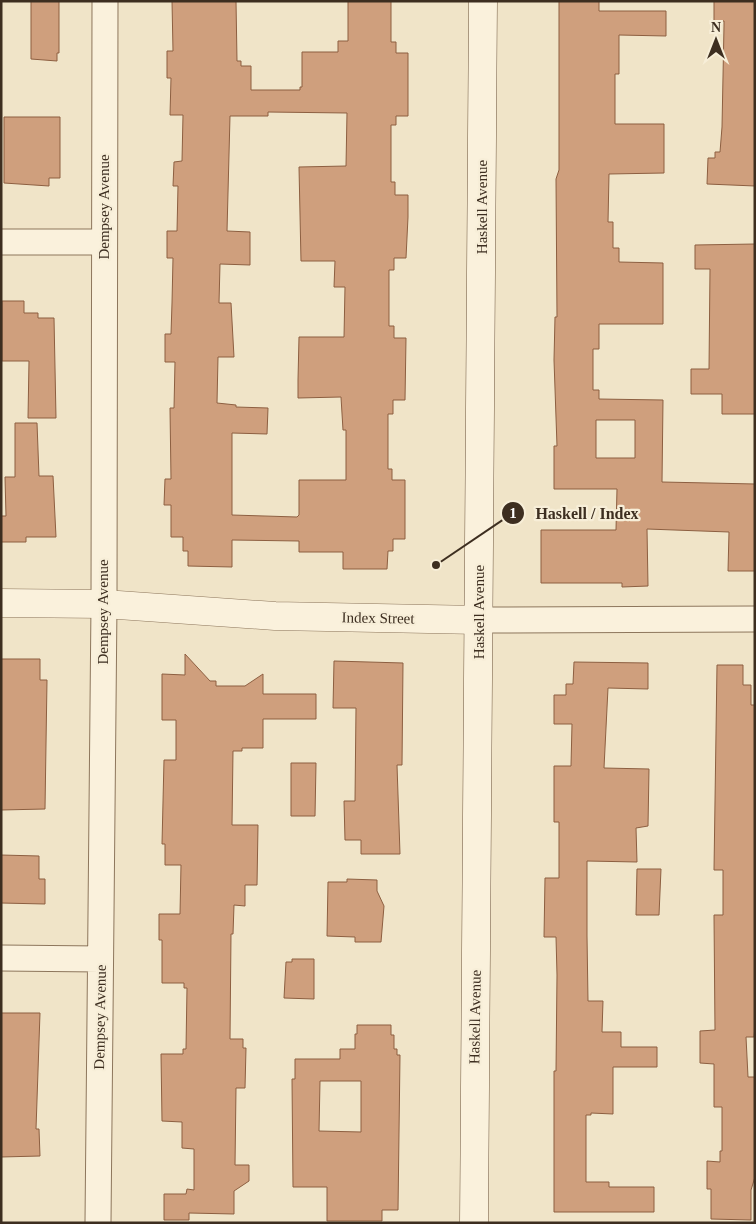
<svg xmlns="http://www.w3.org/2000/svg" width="756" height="1224" viewBox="0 0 756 1224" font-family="'Times New Roman',serif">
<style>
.building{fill:#cf9f7d;stroke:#8d5f41;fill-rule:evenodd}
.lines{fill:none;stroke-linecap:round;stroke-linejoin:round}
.minor-casing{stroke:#8d765c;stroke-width:27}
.tertiary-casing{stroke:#8d765c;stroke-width:29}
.secondary-casing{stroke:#6f573f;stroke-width:29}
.minor{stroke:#faf1dc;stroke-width:25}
.tertiary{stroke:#faf1dc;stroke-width:28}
.secondary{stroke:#faf1dc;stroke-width:28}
.labels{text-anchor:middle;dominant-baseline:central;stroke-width:4.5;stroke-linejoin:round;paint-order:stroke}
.street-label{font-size:15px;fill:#3d2e20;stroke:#f7eed8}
.leader{fill:none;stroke:#3d2e20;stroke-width:2}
.callout-dot{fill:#3d2e20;stroke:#f7eed8;stroke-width:2}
.mark-label{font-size:15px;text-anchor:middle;font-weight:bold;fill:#fff}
.callout-label{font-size:16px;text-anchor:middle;font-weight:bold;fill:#3d2e20;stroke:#f7eed8;stroke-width:4.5;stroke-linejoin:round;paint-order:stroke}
</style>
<rect width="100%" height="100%" fill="#f0e4c8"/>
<!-- building -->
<path class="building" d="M 31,1 L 59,1 L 59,53 L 57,53 L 57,61 L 31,59 Z
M 172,1 L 236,1 L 237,61 L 241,61 L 241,66 L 251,66 L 251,90 L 300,90 L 300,87 L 302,87 L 302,52 L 338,52 L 338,41 L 348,41 L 348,1 L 391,1 L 391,42 L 396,42 L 396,53 L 408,53 L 408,116 L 396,116 L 396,125 L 391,125 L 391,182 L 395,182 L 395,195 L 408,195 L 408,217 L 406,258 L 394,258 L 394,270 L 389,270 L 389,326 L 394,326 L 394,338 L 406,338 L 405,400 L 393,400 L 393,414 L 388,414 L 388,469 L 392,469 L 392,480 L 405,480 L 405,539 L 393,539 L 393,551 L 388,551 L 387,569 L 343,569 L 343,552 L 299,552 L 299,541 L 232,540 L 232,567 L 188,566 L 188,551 L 183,551 L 183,537 L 171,537 L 171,505 L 164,505 L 165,479 L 171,479 L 170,408 L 174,408 L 175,362 L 165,362 L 165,334 L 171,334 L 172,303 L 173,258 L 167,258 L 167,231 L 177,231 L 178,186 L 173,186 L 174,162 L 182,161 L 183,115 L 170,115 L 171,78 L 167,78 L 167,51 L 173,51 ZM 268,112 L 347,113 L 346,166 L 299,167 L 301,261 L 335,261 L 334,287 L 345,287 L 344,337 L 299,337 L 298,380 L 298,398 L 341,397 L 343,430 L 346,430 L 346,480 L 299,480 L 299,515 L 297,517 L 232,515 L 232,433 L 267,434 L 268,408 L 236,407 L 236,405 L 217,403 L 218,357 L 234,357 L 231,303 L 219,303 L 220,264 L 250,265 L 250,232 L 227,231 L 230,116 L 268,116 Z
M 559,1 L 599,1 L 599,11 L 666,11 L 666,36 L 619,35 L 619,74 L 615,74 L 615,124 L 664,124 L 664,173 L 609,174 L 608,222 L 613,222 L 613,248 L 619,248 L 619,262 L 663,263 L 663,324 L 599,324 L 599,349 L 593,349 L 593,390 L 599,390 L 599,399 L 663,400 L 662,482 L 755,484 L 755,571 L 728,571 L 729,532 L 647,529 L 648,586 L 622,587 L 622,583 L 541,583 L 541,530 L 616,530 L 617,489 L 554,489 L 554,446 L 557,446 L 554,360 L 555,317 L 557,317 L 556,179 L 559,170 ZM 596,420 L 635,420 L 635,458 L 596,458 Z
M 714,1 L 755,1 L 755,186 L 707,184 L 708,158 L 715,158 L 715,152 L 720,152 L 722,127 L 724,26 L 724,21 L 714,21 Z
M 4,117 L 60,117 L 60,178 L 49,178 L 49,186 L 4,183 Z
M 755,244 L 755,414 L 722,414 L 722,394 L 691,394 L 691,369 L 709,369 L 710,269 L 695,269 L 695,245 Z
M 2,301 L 24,301 L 24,313 L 38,313 L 38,318 L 54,318 L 56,418 L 28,418 L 29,361 L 2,361 Z
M 15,423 L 37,423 L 39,476 L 53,476 L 56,537 L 26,537 L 26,542 L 1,542 L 1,516 L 6,516 L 5,477 L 15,477 Z
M 185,654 L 210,681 L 216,681 L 216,686 L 245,686 L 263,674 L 263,694 L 316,694 L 316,719 L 263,719 L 263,748 L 242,748 L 242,751 L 233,751 L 232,825 L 258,825 L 257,885 L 245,885 L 245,906 L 234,905 L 233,934 L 231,934 L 230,1039 L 243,1039 L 243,1048 L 246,1048 L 245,1088 L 236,1088 L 235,1165 L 249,1165 L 249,1181 L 234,1191 L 234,1214 L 189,1213 L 189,1220 L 164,1220 L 164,1194 L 186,1194 L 187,1189 L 194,1190 L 194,1149 L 182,1148 L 182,1122 L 162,1121 L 161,1054 L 183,1054 L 183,1049 L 186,1049 L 187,988 L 184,988 L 184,983 L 162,983 L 162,940 L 159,940 L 159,914 L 180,914 L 181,865 L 165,865 L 165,844 L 162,844 L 164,760 L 176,760 L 176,720 L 162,720 L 162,674 L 185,675 Z
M 1,659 L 40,659 L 40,680 L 47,680 L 45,809 L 1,810 Z
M 334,661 L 403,663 L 402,765 L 397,765 L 400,854 L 361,854 L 361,840 L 345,840 L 344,801 L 355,801 L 356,708 L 333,708 Z
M 574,662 L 648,663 L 648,689 L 608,688 L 604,768 L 649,769 L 648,826 L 636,828 L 637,862 L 587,861 L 587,936 L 588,1001 L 603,1001 L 602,1032 L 621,1032 L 621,1047 L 657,1047 L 657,1067 L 613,1067 L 613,1114 L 591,1113 L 591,1115 L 586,1115 L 586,1182 L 609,1182 L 609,1187 L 654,1187 L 654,1212 L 554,1212 L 554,1071 L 556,1071 L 557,975 L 556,937 L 544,937 L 545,878 L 559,878 L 559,822 L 554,822 L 554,766 L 571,766 L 572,724 L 554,724 L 554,695 L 566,695 L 566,684 L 573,684 Z
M 717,665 L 743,665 L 743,685 L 751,685 L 751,705 L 755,705 L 755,1026 L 754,1037 L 746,1037 L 748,1077 L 755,1077 L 755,1177 L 751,1190 L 751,1220 L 711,1219 L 711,1189 L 707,1189 L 707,1161 L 720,1162 L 720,1151 L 722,1151 L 722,1107 L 714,1107 L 714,1064 L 700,1063 L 700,1031 L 715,1030 L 714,915 L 723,915 L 723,870 L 714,870 Z
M 291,763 L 316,763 L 315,816 L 291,816 Z
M 1,855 L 39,856 L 39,879 L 45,879 L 45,904 L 1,903 Z
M 637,869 L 661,869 L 659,915 L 636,915 Z
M 347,879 L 377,880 L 377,891 L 384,906 L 381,942 L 355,942 L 355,937 L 327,936 L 328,882 L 347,882 Z
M 292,959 L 314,959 L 314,999 L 284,998 L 286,962 L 292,962 Z
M 1,1013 L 40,1013 L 36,1129 L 39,1129 L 40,1156 L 1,1157 Z
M 357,1025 L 391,1025 L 391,1035 L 394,1035 L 394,1049 L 397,1049 L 397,1055 L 400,1055 L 398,1210 L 382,1210 L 382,1221 L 327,1221 L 327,1187 L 293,1187 L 292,1079 L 295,1079 L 295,1059 L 340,1059 L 340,1049 L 355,1049 L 355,1034 L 357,1034 ZM 320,1081 L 361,1081 L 361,1132 L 319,1131 Z"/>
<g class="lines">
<!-- minor casing -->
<g class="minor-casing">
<path id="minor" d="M 1,242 L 104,242
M 479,620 L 755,619
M 1,958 L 100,959
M 98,1223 L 104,604 L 105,1"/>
</g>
<!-- tertiary casing -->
<g class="tertiary-casing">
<path id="tertiary" d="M 1,603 L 104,604 L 275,616 L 479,620"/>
</g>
<!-- secondary casing -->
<g class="secondary-casing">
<path id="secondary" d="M 474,1223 L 483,1"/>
</g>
<!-- minor -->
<use href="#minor" class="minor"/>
<!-- tertiary -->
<use href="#tertiary" class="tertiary"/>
<!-- secondary -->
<use href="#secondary" class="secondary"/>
</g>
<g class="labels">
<!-- street labels -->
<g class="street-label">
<text transform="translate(104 207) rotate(-90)">Dempsey Avenue</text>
<text transform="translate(482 207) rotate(-90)">Haskell Avenue</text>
<text transform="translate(103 612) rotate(-90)">Dempsey Avenue</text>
<text transform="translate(479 612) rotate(-90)">Haskell Avenue</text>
<text transform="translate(378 618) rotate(1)">Index Street</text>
<text transform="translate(100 1017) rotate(-89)">Dempsey Avenue</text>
<text transform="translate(475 1017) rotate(-89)">Haskell Avenue</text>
</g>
</g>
<!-- callouts -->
<path class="leader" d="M436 565L513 513"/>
<g class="callout-dot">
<circle cx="436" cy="565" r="5"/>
<circle cx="513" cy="513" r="12"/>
</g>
<g class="mark-label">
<text x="513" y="518">1</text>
</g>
<g class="callout-label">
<text x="587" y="519">Haskell / Index</text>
</g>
<!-- border -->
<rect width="756" height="1224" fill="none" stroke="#3d2e20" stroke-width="5"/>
<!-- north arrow -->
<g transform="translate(716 40)" stroke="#f7eed8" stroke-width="4" paint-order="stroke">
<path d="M0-4L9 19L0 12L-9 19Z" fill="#3d2e20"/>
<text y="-8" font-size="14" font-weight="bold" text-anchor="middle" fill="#3d2e20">N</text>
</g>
</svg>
